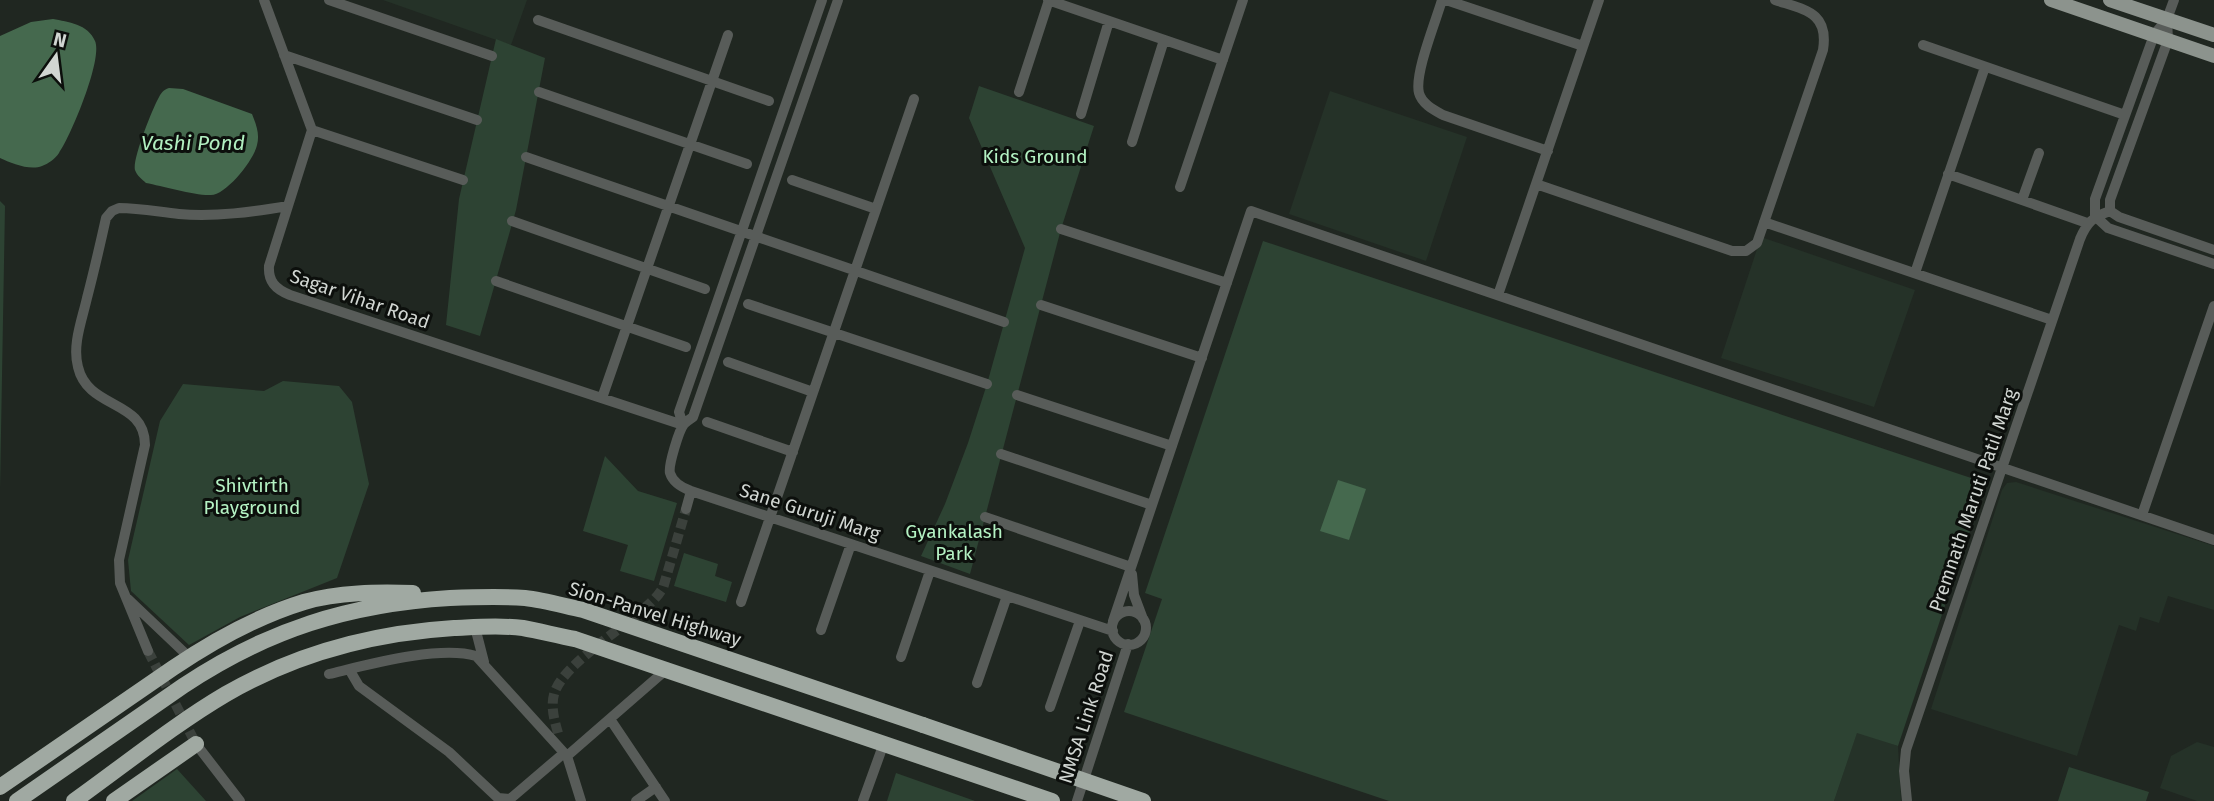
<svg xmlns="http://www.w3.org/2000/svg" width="2214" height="801" viewBox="0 0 2214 801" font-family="'Fira Sans',sans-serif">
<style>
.built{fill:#253228}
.green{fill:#2d4333}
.water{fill:#45694e}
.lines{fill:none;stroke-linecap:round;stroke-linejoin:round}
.minor-tunnel{stroke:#3b413c;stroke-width:10;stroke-dasharray:10 5;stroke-linecap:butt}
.minor{stroke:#585c59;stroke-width:10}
.major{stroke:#8c938d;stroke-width:14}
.highway{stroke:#a0a9a2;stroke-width:16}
.highway-bridge{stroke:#a0a9a2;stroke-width:16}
.labels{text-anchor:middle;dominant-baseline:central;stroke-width:6;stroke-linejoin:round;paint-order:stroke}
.park-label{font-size:19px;fill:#b4f2c3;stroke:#0c0f0c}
.street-label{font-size:19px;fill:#d1d6d2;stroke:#0c0f0c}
.water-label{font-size:21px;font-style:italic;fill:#b1efc0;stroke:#0c0f0c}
</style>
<rect width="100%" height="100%" fill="#202721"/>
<!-- built -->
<path class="built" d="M 383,0 L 527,0 L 511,45 Z
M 1330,91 L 1467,137 L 1426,261 L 1289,214 Z
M 1761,237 L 1915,290 L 1874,407 L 1721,358 Z
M 2016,482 L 2214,546 L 2214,610 L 2168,596 L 2159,623 L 2140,617 L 2136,631 L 2119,625 L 2077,756 L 1931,709 L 2002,490 L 2007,483 Z
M 1857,732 L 1898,746 L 1901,801 L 1834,801 Z
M 2197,742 L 2214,747 L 2214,801 L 2197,801 L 2160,788 L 2171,756 Z"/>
<!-- green -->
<path class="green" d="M 496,39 L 545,58 L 516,210 L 480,336 L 446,325 L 459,199 Z
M 979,86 L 1094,126 L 1061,229 L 970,574 L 921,556 L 945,504 L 968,443 L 987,384 L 1025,248 L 969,118 Z
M 0,201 L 5,206 L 0,490 Z
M 1263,241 L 1986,483 L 1898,746 L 1857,733 L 1834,801 L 1389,801 L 1124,712 L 1162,599 L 1145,593 Z
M 283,381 L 339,386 L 352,402 L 369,484 L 337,578 L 240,617 L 189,645 L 131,591 L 128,560 L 160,421 L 183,384 L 264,391 Z
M 605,456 L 638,491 L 677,503 L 654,581 L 620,571 L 628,545 L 583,531 Z
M 684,553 L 718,564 L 715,576 L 732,582 L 726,602 L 674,586 Z
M 2069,767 L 2149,792 L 2146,801 L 2058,801 Z
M 177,769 L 206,801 L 132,801 Z
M 896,773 L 975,801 L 887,801 Z"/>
<!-- water -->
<path class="water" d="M 53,19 C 68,22 88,24 95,41 C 103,59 71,136 59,153 C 55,159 48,164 42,166 C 30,171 11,163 0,158 L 0,36 L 31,22 Z
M 169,88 L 183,89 L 252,114 C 256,124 260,134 257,145 C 254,160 226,195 211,195 C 196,196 162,186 146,183 C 142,179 137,176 135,170 C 132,160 152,110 158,99 C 161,93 163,90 169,88 Z
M 1338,480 L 1366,489 L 1349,540 L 1320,531 Z"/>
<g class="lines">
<!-- minor-tunnel -->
<path class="minor-tunnel" d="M 148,651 L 196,744
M 558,733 C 554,719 550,705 555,691 C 568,659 634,623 658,595 L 663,588 L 686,509"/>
<!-- minor -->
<path class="minor" d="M 264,0 L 312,130 L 269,266 C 268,281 275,289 290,295 L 683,425
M 329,0 L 492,56
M 838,0 L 693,417 C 690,419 687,421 684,424 C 679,430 668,466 670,473 C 673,483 683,488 691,491 L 1113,631
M 1048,0 L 1223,60
M 1442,0 C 1436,21 1414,74 1419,93 C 1422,104 1434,110 1443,115 L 1548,151
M 1446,0 L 1583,46
M 538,20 L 769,101
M 1923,45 L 2125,115
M 284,55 L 477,120
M 539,92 L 747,164
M 1019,92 L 1049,0
M 1081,114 L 1109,21
M 312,130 L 463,180
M 1132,142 L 1164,40
M 526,157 L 1004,322
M 1948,174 L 2087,223
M 792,180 L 876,209
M 1536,184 L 1732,251 L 1746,251 L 1757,243 L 1823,50 C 1829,12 1805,10 1775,0
M 1180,187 L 1243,0
M 2022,200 L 2039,153
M 2110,211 L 2110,200 L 2168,40 L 2167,19 L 2174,0
M 2110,211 L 2119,217 L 2214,250
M 2095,216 L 2095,199 L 2154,35 L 2167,19
M 2095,216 L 2108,228 L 2214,264
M 512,221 L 705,289
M 1764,222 L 2052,320
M 1061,229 L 1227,283
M 1915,273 L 1985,67
M 496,281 L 686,347
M 1498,295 L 1599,0
M 748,304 L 987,384
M 1041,305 L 1202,358
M 728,362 L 813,392
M 1017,395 L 1172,446
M 602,398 L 728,35
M 707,422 L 793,452
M 683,425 L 679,412 L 822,0
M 1001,454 L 1152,505
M 686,509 L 691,491
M 2142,515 L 2214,306
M 985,517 L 1131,567
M 1132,574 L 1134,595 L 1143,619
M 128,599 L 189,657
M 741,602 L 914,99
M1112 628a17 17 0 1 1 34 0a17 17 0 1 1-34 0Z
M 1113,621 L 1251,211 L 2214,540
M 475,627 L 484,662
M 821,630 L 851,544
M 148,651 L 120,583 L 119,560 L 145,445 C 145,399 88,410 78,367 C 72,345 82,320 87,298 C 94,271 100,245 106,218 L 112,211 L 119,208 C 140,208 159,212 179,214 C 216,217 252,212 288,206
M 901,657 L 930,571
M 349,669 L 359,686 L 449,752 L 498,798 L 510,799 L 564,753
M 329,674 C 367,665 439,645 476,656 L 567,756 L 581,801
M 977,683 L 1007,596
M 1050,707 L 1080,621
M 610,719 L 665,801
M 196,744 L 240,801
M 567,756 L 667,669
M 636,801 L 656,787
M 863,801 L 884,743
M 1077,801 L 1128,644
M 1907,801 L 1904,771 L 1906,750 L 2080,239 C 2087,222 2093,217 2110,211"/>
<!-- major -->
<path class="major" d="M 2051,0 L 2214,56
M 2110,0 L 2214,35"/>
<!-- highway -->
<path class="highway" d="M 0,787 L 173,668 C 213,641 258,616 304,602 C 339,592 377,592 413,593
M 17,801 L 183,686 C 267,630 349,604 450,598 C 474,597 500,596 525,598 C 544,600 564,606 583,610 L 923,725
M 74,801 C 123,766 175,724 226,694 C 297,653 373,633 454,628 C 477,627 500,625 523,628 C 540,631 558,636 575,639 L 1052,801
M 114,801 L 196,744"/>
<!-- highway-bridge -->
<path class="highway-bridge" d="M 923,725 L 1143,801"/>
</g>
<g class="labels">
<!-- park labels -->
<g class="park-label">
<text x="1035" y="156">Kids Ground</text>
<text x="252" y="485">Shivtirth<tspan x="252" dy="22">Playground</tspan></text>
<text x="954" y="531">Gyankalash<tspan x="954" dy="22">Park</tspan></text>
</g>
<!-- street labels -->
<g class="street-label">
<text transform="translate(360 299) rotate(19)">Sagar Vihar Road</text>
<text transform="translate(1973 500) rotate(-71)">Premnath Maruti Patil Marg</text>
<text transform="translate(810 512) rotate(18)">Sane Guruji Marg</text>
<text transform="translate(655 614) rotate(17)">Sion-Panvel Highway</text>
<text transform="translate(1086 717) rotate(-72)">NMSA Link Road</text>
</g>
<!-- water labels -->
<g class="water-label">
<text x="193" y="143">Vashi Pond</text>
</g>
</g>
<!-- north arrow -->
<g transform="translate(56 56) rotate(14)" stroke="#0c0f0c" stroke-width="5" paint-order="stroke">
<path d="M0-5L12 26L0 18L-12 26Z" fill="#d1d6d2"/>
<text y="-10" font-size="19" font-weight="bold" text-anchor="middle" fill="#d1d6d2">N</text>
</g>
</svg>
